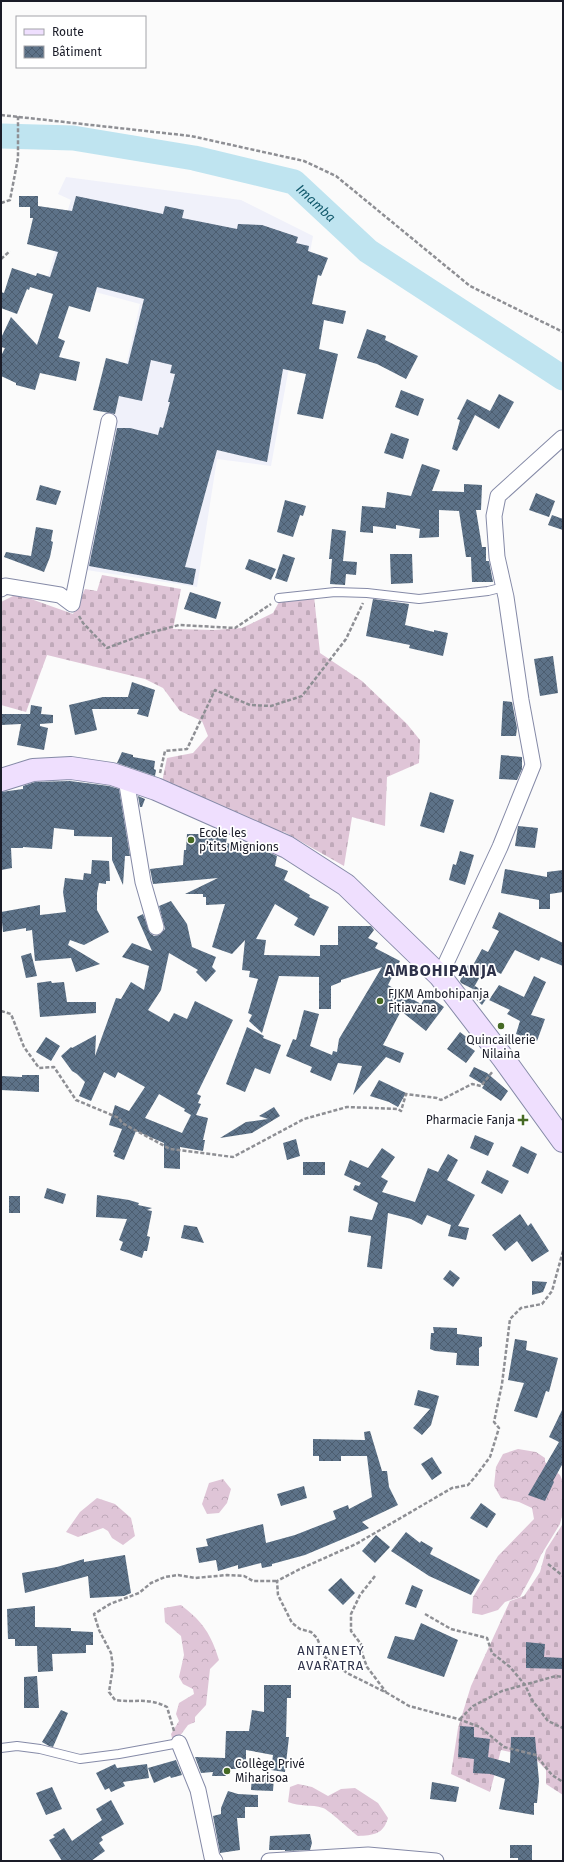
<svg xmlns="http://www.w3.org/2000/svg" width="564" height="1862" viewBox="0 0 564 1862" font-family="'Fira Sans',sans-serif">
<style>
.built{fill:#f0f1fa}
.forest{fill:url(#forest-crowns)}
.cemetery{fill:url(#cemetery-stones)}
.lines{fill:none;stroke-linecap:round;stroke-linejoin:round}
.river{stroke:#bfe4f0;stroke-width:25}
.building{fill:url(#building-cross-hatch);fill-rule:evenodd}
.lane-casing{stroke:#858aa7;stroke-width:10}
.street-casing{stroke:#858aa7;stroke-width:17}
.secondary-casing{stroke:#858aa7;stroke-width:24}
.path{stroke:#8e8f94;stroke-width:2.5;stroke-dasharray:4 2;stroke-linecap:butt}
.lane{stroke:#fff;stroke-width:8}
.street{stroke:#fff;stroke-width:15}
.secondary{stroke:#efdffe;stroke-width:22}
.poi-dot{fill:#466a24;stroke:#fff;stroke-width:1.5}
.labels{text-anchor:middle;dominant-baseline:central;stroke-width:3.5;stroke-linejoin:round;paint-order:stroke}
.poi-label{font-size:12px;fill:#1a1c28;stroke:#fff;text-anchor:start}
.water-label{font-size:13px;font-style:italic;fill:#12596c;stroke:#fff}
.neighbourhood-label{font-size:13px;letter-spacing:1px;fill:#2d3149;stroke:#fff}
.district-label{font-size:16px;font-weight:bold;letter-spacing:1px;fill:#2d3149;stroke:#fff}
</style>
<defs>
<pattern id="forest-crowns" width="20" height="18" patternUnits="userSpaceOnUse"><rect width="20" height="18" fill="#dfc5d7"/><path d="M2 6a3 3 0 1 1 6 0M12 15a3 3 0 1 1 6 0" fill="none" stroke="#bfa9b9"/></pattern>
<pattern id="cemetery-stones" width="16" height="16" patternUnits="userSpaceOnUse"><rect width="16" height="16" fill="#dfc5d7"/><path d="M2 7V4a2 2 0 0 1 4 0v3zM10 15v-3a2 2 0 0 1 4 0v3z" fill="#bfa9b9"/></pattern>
<pattern id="building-cross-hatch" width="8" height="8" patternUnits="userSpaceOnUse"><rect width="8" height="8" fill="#5d7288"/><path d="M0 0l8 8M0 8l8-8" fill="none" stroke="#4c5d6f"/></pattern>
</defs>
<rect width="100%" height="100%" fill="#fbfbfb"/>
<!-- built -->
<path class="built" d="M 66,177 L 241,200 L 313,236 L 271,466 L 217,459 L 197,587 L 80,569 L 140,304 L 47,279 L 71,200 L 58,194 Z"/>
<!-- forest -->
<path class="forest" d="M 518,1449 L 536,1452 L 545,1458 L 545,1462 L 560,1475 L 563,1482 L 563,1512 L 560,1524 L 541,1555 L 534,1571 L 520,1597 L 505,1602 L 498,1610 L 482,1615 L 472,1613 L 473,1597 L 498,1556 L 534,1519 L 532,1508 L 519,1502 L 501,1498 L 494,1486 L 496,1467 L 503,1454 Z
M 223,1479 L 231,1489 L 227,1503 L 219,1513 L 207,1514 L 202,1504 L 209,1483 Z
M 97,1498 L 115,1504 L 131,1518 L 135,1536 L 123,1545 L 112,1538 L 108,1531 L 103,1528 L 78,1537 L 66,1532 L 80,1512 Z
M 181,1605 C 203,1622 211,1634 219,1660 L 210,1669 L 206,1705 L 195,1717 L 195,1722 L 188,1725 L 179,1737 L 172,1738 L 171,1734 L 179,1721 L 176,1714 L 179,1703 L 194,1694 L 193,1689 L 183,1684 L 179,1677 L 184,1655 L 181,1636 L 165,1622 L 164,1608 Z
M 298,1784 L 312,1787 L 328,1796 L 341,1789 L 355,1788 L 378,1803 L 388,1818 C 383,1835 373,1835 358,1836 C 351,1831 329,1810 323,1808 C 311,1804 300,1807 288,1802 L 290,1787 Z"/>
<!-- cemetery -->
<path class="cemetery" d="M 102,575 L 181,589 L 173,629 L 214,630 L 242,628 L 273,613 L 279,602 L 314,596 L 320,653 L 362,681 L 407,724 L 420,740 L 419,763 L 387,777 L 385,826 L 352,817 L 344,866 L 284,832 L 276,833 L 162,782 L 167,758 L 193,753 L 208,736 L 202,721 L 180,711 L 163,688 L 145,679 L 47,655 L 26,712 L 1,705 L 1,602 L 17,594 L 73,614 L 85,589 L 97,591 Z
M 562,1525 L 563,1795 L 546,1784 L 546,1770 L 534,1757 L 501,1750 L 490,1792 L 451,1774 L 458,1728 L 471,1686 L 510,1601 L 524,1596 L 540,1572 L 546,1550 Z"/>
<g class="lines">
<!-- river -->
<path class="river" id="s1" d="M 1,136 L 73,138 L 194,158 L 294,182 L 368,251 L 563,378"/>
</g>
<!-- building -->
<path class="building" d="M 19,196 L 38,196 L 38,206 L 72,211 L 76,196 L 163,214 L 165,206 L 184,210 L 182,218 L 237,229 L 238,224 L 262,225 L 298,237 L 296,243 L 309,246 L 308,251 L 328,258 L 321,276 L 318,275 L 312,304 L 346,311 L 343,324 L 324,320 L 319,349 L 338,354 L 323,419 L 297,414 L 306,374 L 283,369 L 267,462 L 217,450 L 185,567 L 196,569 L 193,585 L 89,566 L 117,428 L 130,428 L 158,435 L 160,427 L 163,428 L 170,402 L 168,402 L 175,374 L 170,373 L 172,365 L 151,360 L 142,401 L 119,396 L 115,414 L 93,410 L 106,358 L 128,364 L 144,299 L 97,287 L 90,312 L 69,306 L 58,338 L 65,341 L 59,357 L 80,362 L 76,381 L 40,373 L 35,390 L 16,385 L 16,383 L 1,376 L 1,356 L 5,348 L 1,347 L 1,338 L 11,317 L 37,345 L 53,294 L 30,287 L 29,290 L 27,289 L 17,314 L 1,308 L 1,292 L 4,293 L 12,268 L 36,276 L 37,273 L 50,277 L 58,252 L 27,244 L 33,218 L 30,218 L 30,207 L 19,207 Z
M 367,329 L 386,336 L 385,340 L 418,356 L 406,379 L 377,364 L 357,358 Z
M 401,390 L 424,399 L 418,416 L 395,407 Z
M 499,394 L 514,402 L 499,429 L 475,415 L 457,451 L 452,449 L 460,420 L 457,419 L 467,399 L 490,411 Z
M 391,433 L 409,439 L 403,459 L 384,453 Z
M 422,464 L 440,470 L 432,491 L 464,492 L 464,484 L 482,485 L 481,510 L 476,510 L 482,547 L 486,547 L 486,561 L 489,561 L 493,582 L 472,582 L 471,557 L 466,557 L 459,511 L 439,510 L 439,537 L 419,538 L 420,529 L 396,525 L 396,529 L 373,526 L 373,533 L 360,532 L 362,506 L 385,508 L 387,492 L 411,496 Z
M 40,485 L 61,491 L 56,505 L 36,500 Z
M 536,493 L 555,501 L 549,517 L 529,510 Z
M 285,500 L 306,506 L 303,516 L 300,515 L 293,537 L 277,532 Z
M 552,515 L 563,519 L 563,530 L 548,525 Z
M 36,527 L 53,530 L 51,541 L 53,542 L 50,557 L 44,572 L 4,557 L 6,552 L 31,556 Z
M 332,529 L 346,531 L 343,561 L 357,562 L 356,575 L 346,574 L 345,585 L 330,584 L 332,559 L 329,559 Z
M 283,554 L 295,558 L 287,582 L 275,578 Z
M 390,554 L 412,554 L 413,583 L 391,584 Z
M 249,559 L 276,569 L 271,580 L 245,569 Z
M 190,592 L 221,602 L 216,619 L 184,609 Z
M 373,599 L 409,604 L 405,625 L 434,632 L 434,630 L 448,633 L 443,656 L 409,648 L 410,645 L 366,636 Z
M 553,656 L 558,693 L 540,696 L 534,659 Z
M 132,682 L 155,690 L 148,717 L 137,714 L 139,709 L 92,709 L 97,730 L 75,735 L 69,705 L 103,697 L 128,697 Z
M 503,701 L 512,702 L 517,728 L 516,736 L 501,736 Z
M 31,705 L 42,707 L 41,714 L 53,715 L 53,723 L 40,724 L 40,726 L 48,728 L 44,750 L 17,745 L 21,724 L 1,725 L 1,714 L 30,714 Z
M 122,752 L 133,755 L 133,757 L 155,761 L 154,769 L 156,770 L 155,776 L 117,763 Z
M 501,755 L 522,757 L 522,769 L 517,780 L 499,779 Z
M 70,781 L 109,786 L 119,789 L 130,856 L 125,856 L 123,885 L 112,860 L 112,837 L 74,836 L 74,830 L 54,828 L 52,849 L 23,847 L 23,848 L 11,848 L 12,868 L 1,870 L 1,792 L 23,789 L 23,786 L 35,782 Z
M 430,792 L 454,800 L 444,833 L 420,826 Z
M 138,796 L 145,799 L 142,807 L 140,807 Z
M 518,826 L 538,828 L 535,848 L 515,846 Z
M 187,834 L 209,834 L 227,837 L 226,843 L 247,847 L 247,844 L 252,845 L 277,856 L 275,866 L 288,871 L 284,880 L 310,895 L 309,897 L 329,907 L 314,936 L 294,925 L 298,918 L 275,904 L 256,939 L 266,940 L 264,955 L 320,956 L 320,945 L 338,945 L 338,926 L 371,926 L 374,930 L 368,938 L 378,943 L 375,948 L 400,961 L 388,985 L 421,1004 L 427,995 L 444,1007 L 426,1031 L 401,1011 L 383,1045 L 404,1053 L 400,1063 L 386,1057 L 353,1095 L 362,1066 L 338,1063 L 331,1081 L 310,1072 L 312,1067 L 286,1056 L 293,1039 L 296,1040 L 304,1010 L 319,1014 L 310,1046 L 332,1055 L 333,1051 L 337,1052 L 339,1039 L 382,967 L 341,980 L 341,982 L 331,986 L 331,1009 L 319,1009 L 319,977 L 279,976 L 262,1033 L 249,1021 L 252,1015 L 248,1013 L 258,979 L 249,977 L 250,971 L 242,970 L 245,940 L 232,954 L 212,947 L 225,904 L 206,905 L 206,897 L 203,897 L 203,894 L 185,894 L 218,878 L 153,884 L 150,869 L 183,865 L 184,850 L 186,850 Z
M 460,851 L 474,855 L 465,885 L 449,880 L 453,864 L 456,865 Z
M 92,860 L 109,861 L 110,881 L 106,881 L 106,884 L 99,883 L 97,893 L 97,910 L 109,932 L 84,945 L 70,940 L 68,945 L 100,964 L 76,972 L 71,958 L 35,961 L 32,930 L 26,931 L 26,928 L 3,932 L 1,912 L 40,905 L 40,915 L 66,912 L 63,892 L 65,878 L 83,880 L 84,873 L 91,874 Z
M 505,869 L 547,877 L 547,872 L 563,870 L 563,892 L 550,894 L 550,909 L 539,909 L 539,900 L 501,893 Z
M 171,901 L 187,924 L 192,947 L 216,957 L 212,967 L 216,971 L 206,982 L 196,972 L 198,970 L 169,953 L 161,990 L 148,1010 L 169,1022 L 174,1013 L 187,1019 L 195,1001 L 233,1020 L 197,1094 L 201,1096 L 198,1103 L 201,1104 L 196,1115 L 208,1118 L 203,1140 L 205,1140 L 203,1151 L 180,1147 L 180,1169 L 164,1168 L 164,1143 L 136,1131 L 124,1160 L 114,1156 L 115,1153 L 113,1152 L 122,1129 L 109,1125 L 115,1105 L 129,1111 L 145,1087 L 118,1072 L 115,1078 L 104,1072 L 91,1101 L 79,1096 L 85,1082 L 77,1074 L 72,1071 L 61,1056 L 71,1047 L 72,1048 L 96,1035 L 95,1056 L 116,998 L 121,999 L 131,982 L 144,990 L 149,966 L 122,957 L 132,943 L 152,951 L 137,917 L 143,914 L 150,933 L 154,936 L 159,935 L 165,929 L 159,906 ZM 159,1094 L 185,1109 L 184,1111 L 191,1115 L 182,1133 L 145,1118 Z
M 499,912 L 563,943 L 563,966 L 541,957 L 539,961 L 515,950 L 501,974 L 486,966 L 473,989 L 461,983 L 460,981 L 468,965 L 472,967 L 482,949 L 488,952 L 499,931 L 492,928 Z
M 31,953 L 37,976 L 26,978 L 21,956 Z
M 534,976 L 546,982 L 531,1015 L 545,1019 L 537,1041 L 516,1034 L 520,1021 L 507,1014 L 510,1010 L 489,1000 L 499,985 L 524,997 Z
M 51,981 L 52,983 L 64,982 L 67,1002 L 96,1002 L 96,1013 L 40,1017 L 37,983 Z
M 475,986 L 489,995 L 482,1005 L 470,994 Z
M 247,1027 L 264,1036 L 263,1038 L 281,1045 L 270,1074 L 255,1068 L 245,1092 L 226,1084 Z
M 460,1032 L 469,1039 L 465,1044 L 475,1051 L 466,1063 L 447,1049 Z
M 46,1037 L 60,1046 L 51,1061 L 36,1052 Z
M 474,1067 L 487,1073 L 508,1091 L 501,1101 L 482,1088 L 484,1085 L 469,1076 Z
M 22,1075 L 39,1075 L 39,1092 L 1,1090 L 1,1076 L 22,1077 Z
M 379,1080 L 406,1093 L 398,1107 L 389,1102 L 370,1096 Z
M 274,1107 L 280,1116 L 252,1133 L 220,1138 L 246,1122 L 268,1119 L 259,1116 Z
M 475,1135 L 494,1143 L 488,1156 L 470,1148 Z
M 296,1139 L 300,1156 L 287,1160 L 283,1143 Z
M 521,1146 L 537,1154 L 528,1174 L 512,1166 Z
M 382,1148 L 395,1157 L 381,1177 L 388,1181 L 382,1192 L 415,1202 L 428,1168 L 438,1172 L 448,1154 L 458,1160 L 447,1180 L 475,1195 L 458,1226 L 469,1228 L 466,1240 L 448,1236 L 451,1225 L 427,1215 L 422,1225 L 411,1219 L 388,1213 L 382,1269 L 367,1267 L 371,1236 L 348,1232 L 350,1216 L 372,1220 L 378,1203 L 353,1190 L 355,1185 L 359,1186 L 361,1183 L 344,1175 L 350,1160 L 368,1168 Z
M 303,1162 L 325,1162 L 325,1175 L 303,1175 Z
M 487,1170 L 509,1181 L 502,1194 L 481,1183 Z
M 47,1188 L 66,1194 L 63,1204 L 44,1198 Z
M 97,1195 L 129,1200 L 139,1203 L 138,1205 L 152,1208 L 147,1210 L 152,1211 L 147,1236 L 150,1237 L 147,1251 L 144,1251 L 142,1258 L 120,1250 L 123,1242 L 119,1240 L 127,1219 L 96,1217 Z
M 9,1196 L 20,1196 L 20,1213 L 9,1213 Z
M 520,1214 L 528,1226 L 531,1223 L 549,1251 L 532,1262 L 517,1241 L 505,1251 L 492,1235 Z
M 184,1225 L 197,1227 L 204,1243 L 181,1238 Z
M 450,1270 L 460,1278 L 453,1287 L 443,1279 Z
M 532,1281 L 547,1282 L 543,1292 L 532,1295 Z
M 433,1327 L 457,1328 L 457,1334 L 482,1337 L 482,1346 L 479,1348 L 479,1366 L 456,1365 L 457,1353 L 435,1351 L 430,1349 L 431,1333 L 434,1333 Z
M 515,1339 L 527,1341 L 526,1350 L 558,1358 L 549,1392 L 546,1391 L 537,1418 L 514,1411 L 524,1383 L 508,1380 Z
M 418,1390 L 439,1396 L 431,1425 L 422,1435 L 413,1428 L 430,1409 L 414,1405 Z
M 563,1408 L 563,1463 L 553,1481 L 554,1482 L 545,1501 L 528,1495 L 559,1442 L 549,1437 Z
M 370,1431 L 382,1471 L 387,1471 L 389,1487 L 398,1505 L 362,1522 L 369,1528 L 305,1555 L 272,1564 L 272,1566 L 262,1568 L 261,1563 L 238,1569 L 238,1565 L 218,1571 L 216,1560 L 199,1563 L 196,1548 L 208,1546 L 206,1539 L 263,1524 L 266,1543 L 295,1535 L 336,1519 L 333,1511 L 348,1505 L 349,1509 L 372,1497 L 367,1456 L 341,1456 L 341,1461 L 319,1461 L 319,1456 L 313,1456 L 313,1439 L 365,1440 L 364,1432 Z
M 432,1457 L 442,1473 L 432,1480 L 421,1464 Z
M 304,1486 L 307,1498 L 281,1506 L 277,1494 Z
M 481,1503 L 496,1514 L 487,1528 L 470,1518 Z
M 406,1532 L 420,1543 L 421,1541 L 433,1548 L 430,1554 L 480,1580 L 471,1595 L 429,1576 L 391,1551 Z
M 376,1535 L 390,1547 L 375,1563 L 362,1551 Z
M 125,1555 L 131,1593 L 124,1596 L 90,1598 L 88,1576 L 25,1593 L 22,1573 L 57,1567 L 84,1559 L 84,1562 Z
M 341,1578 L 355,1593 L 343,1605 L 328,1590 Z
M 412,1585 L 423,1590 L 416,1608 L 405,1604 Z
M 35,1606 L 35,1627 L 71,1628 L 71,1631 L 93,1632 L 93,1645 L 86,1645 L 86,1653 L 52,1654 L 53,1671 L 38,1672 L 37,1646 L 15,1646 L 15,1639 L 8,1639 L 7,1609 Z
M 421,1623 L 458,1640 L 444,1677 L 387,1658 L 395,1636 L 414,1640 Z
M 526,1642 L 545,1644 L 544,1657 L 563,1658 L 563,1669 L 526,1668 Z
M 37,1676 L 39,1708 L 24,1708 L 24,1677 Z
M 264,1685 L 291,1685 L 291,1698 L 287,1698 L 286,1737 L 289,1737 L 285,1772 L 271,1770 L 273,1755 L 246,1750 L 246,1769 L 226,1769 L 226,1776 L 212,1776 L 213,1772 L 201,1773 L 195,1757 L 225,1758 L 226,1731 L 249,1731 L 252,1710 L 264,1712 Z
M 61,1710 L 68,1713 L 53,1747 L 49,1746 L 42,1742 Z
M 460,1726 L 474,1727 L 474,1737 L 490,1739 L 488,1757 L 510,1763 L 511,1737 L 535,1737 L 539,1781 L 537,1803 L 534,1803 L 534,1815 L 499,1809 L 505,1779 L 491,1774 L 473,1773 L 474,1759 L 458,1757 Z
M 176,1760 L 182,1775 L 171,1778 L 170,1776 L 154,1783 L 148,1768 Z
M 115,1764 L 117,1768 L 147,1764 L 149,1778 L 123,1782 L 125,1786 L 111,1792 L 109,1788 L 105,1790 L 96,1773 Z
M 252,1775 L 274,1777 L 273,1791 L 251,1790 Z
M 432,1782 L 459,1787 L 456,1802 L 430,1799 Z
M 52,1787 L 62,1809 L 46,1815 L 36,1793 Z
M 228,1791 L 238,1794 L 258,1795 L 258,1807 L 245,1807 L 245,1818 L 237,1818 L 240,1850 L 220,1853 L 213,1816 L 221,1814 L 221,1808 Z
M 111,1800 L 124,1824 L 101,1837 L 103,1840 L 99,1843 L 105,1851 L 91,1861 L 62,1861 L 49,1840 L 55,1837 L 53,1835 L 64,1828 L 72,1841 L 102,1820 L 96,1809 Z
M 310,1834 L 312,1843 L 310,1850 L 285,1851 L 285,1850 L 269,1850 L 270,1836 Z
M 510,1845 L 532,1845 L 532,1861 L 518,1861 L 518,1858 L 510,1858 Z"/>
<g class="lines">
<!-- lane casing -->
<g class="lane-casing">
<path id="lane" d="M 279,598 L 335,592 L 367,593 L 419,599 L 488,591 L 504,587
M 1,1748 L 17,1746 L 40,1749 L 80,1759 L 119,1754 L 179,1743"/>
</g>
<!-- street casing -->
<g class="street-casing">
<path id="street" d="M 1,589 L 5,586 L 60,595 L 72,604 L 109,421
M 126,779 L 143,882 L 156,927
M 440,976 L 500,847 L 533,765 L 521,700 L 506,597 L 497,557 L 494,516 L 498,496 L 562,438
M 179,1743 L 198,1790 L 212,1857 L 215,1861
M 269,1861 L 368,1855 L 436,1861"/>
</g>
<!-- secondary casing -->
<g class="secondary-casing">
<path id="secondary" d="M 1,780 L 33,770 L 71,768 L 112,774 L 156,789 L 287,847 L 346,885 L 440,976 L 503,1058 L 563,1141"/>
</g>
<!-- path -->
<path class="path" d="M 1,115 L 191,136 L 304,161 L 336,176 L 470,286 L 563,332
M 1,203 L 10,200 L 18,158 L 18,116
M 1,259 L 10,251
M 79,616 L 83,623 L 107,648 L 145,634 L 179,625 L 235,628 L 271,604
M 160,773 L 165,751 L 187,749 L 215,690 L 250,705 L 271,706 L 302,696 L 346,639 L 363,603
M 1,1011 L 11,1014 L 24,1047 L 39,1068 L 54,1067 L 76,1100 L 119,1118 L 122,1123 L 170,1149 L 233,1157 L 304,1119 L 347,1107 L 398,1109 L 401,1111 L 406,1094 L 437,1098 L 441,1100 L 472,1084 L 481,1086 L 493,1071
M 563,1251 L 552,1291 L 542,1304 L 521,1308 L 510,1319 L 502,1384 L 494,1422 L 499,1428 L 490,1457 L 475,1477 L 468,1485 L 452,1488 L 356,1544 L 300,1569 L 277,1581 L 278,1595 L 292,1623 L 300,1629 L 311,1632 L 317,1638 L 325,1657 L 347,1673 L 389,1694 L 409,1706 L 458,1719 L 480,1727 L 504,1747 L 536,1755 L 552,1775 L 563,1782
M 548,1564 L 563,1576
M 375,1576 L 360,1595 L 351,1614 L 351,1631 L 361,1644 L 362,1653 L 367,1667 L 386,1692
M 425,1614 L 451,1629 L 487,1638 L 492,1653 L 510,1667 L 525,1685 L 532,1700 L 548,1721 L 563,1728
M 460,1719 L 473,1706 L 502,1691 L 556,1676 L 563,1677
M 174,1731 L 167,1707 C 148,1697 135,1703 115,1700 L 109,1692 L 113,1667 L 111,1653 L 99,1630 L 94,1614 L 110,1604 L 139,1593 L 151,1583 L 165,1577 L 178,1575 L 195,1578 L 227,1575 L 244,1576 L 253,1581 L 277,1581"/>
<!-- lane -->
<use href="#lane" class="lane"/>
<!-- street -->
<use href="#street" class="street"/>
<!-- secondary -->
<use href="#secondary" class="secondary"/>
</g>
<!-- markers -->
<g class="poi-dot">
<circle cx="191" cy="840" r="4"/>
<circle cx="380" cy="1001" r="4"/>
<circle cx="501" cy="1026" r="4"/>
<path d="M521 1114h4v4h4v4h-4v4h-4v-4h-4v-4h4z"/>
<circle cx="227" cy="1771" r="4"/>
</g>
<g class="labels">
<!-- poi labels -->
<g class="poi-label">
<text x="199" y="833">Ecole les<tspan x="199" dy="14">p’tits Mignions</tspan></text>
<text x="388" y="994">FJKM Ambohipanja<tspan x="388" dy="14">Fitiavana</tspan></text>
<text x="501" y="1040" text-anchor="middle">Quincaillerie<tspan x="501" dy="14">Nilaina</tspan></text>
<text x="515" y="1120" text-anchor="end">Pharmacie Fanja</text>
<text x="235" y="1764">Collège Privé<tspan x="235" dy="14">Miharisoa</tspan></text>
</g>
<!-- water labels -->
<g class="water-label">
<text stroke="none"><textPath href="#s1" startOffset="328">Imamba</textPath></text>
</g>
<!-- neighbourhood labels -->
<g class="neighbourhood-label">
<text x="331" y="1650">ANTANETY<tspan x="331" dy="15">AVARATRA</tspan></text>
</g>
<!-- district labels -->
<g class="district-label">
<text x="441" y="970">AMBOHIPANJA</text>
</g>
</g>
<!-- border -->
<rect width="564" height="1862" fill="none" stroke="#1a1c28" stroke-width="4"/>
<!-- legend -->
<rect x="16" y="16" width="130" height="52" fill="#ffffff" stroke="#a3a4a9"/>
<rect x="24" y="29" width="20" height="6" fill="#efdffe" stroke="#a3a4a9"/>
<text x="52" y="36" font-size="12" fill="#1a1c28">Route</text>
<rect x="24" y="46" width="20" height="12" fill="url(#building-cross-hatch)" stroke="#a3a4a9"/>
<text x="52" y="56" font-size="12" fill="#1a1c28">Bâtiment</text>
</svg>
